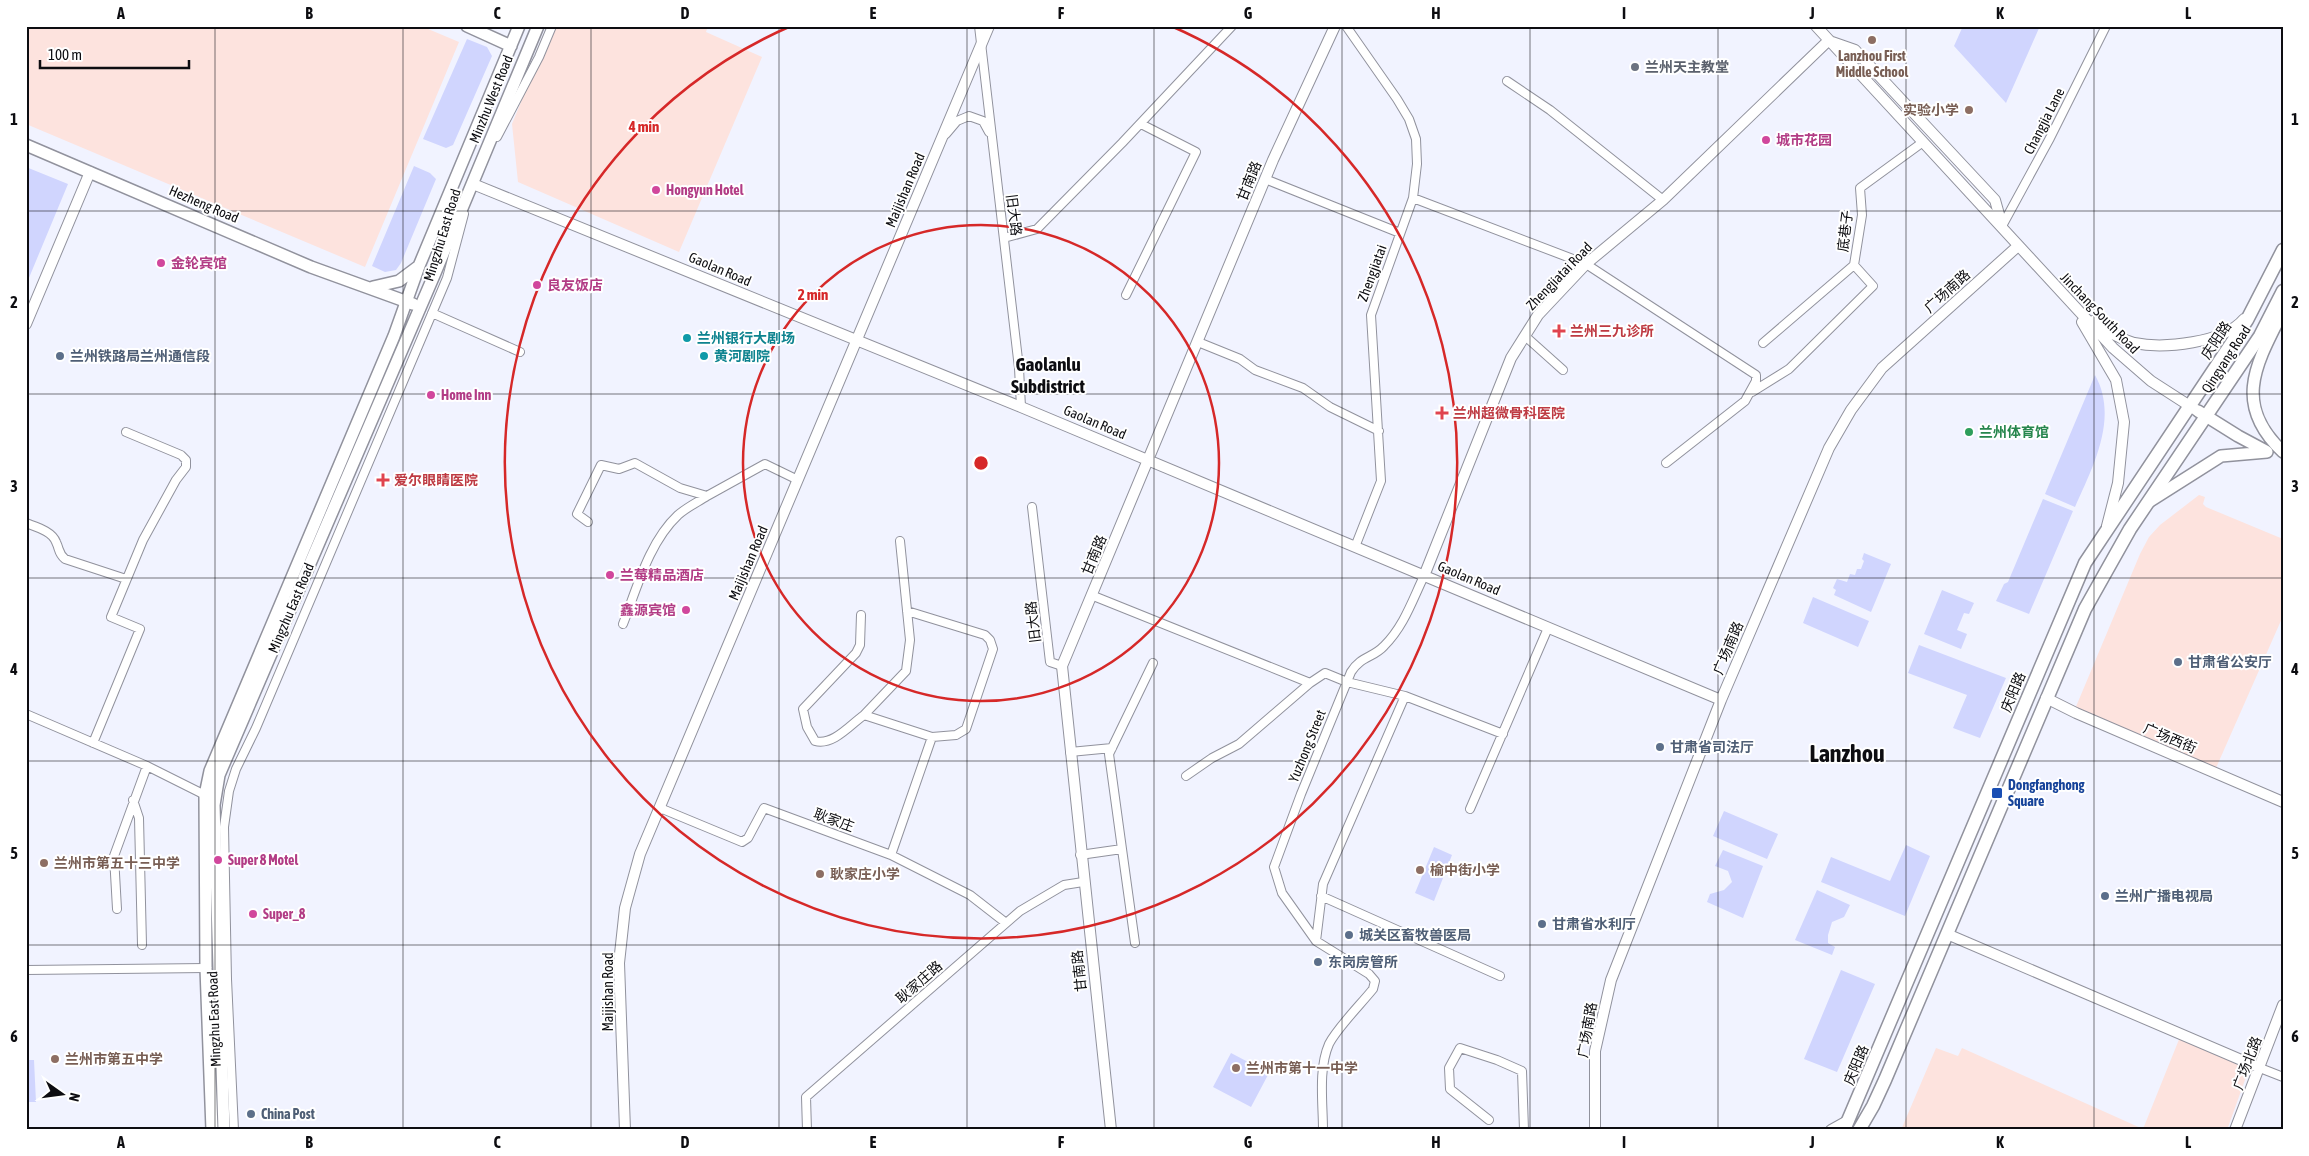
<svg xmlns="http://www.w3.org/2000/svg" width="2309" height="1156" viewBox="0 0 2309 1156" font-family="'Asap Condensed','Noto Sans SC',sans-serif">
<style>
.commercial{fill:#fde3de}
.green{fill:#d0d5fe}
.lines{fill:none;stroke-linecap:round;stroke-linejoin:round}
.minor-casing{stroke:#91929d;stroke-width:10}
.tertiary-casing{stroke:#91929d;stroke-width:12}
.secondary-casing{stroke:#91929d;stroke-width:14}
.primary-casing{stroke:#91929d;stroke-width:15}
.minor{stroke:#fff;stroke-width:8}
.tertiary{stroke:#fff;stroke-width:10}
.secondary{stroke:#fff;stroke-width:11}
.primary{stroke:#fff;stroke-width:12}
.grid{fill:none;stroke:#0d0d11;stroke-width:1;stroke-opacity:0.55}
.ring{fill:none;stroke:#d62828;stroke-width:2.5}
.education-dot{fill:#8d6e63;stroke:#fff;stroke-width:2}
.worship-dot{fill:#6b7280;stroke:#fff;stroke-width:2}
.hotel-dot{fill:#d1479c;stroke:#fff;stroke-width:2}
.health-dot{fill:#e0444e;stroke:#fff;stroke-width:2}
.culture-dot{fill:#0f9aa8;stroke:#fff;stroke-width:2}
.service-dot{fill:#5c6f8a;stroke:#fff;stroke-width:2}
.leisure-dot{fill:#2e9e5b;stroke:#fff;stroke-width:2}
.transit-dot{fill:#1a4fb4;stroke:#fff;stroke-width:2}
.labels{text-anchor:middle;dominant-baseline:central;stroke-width:4;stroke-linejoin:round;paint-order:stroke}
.education-label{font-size:14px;font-weight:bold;fill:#785e54;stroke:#fff;text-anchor:start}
.worship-label{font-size:14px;font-weight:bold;fill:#5b616d;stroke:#fff;text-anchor:start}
.street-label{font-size:14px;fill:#0d0d11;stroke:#fff}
.hotel-label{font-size:14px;font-weight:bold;fill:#b23c85;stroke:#fff;text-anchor:start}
.health-label{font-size:14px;font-weight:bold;fill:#be3a42;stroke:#fff;text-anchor:start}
.culture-label{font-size:14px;font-weight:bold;fill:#0d838f;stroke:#fff;text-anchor:start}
.service-label{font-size:14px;font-weight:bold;fill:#4e5e75;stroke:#fff;text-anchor:start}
.leisure-label{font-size:14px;font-weight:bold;fill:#27864d;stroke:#fff;text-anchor:start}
.transit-label{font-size:14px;font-weight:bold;fill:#164399;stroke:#fff;text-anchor:start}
.district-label{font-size:19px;font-weight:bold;fill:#0d0d11;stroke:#fff}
.town-label{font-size:24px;font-weight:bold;fill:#0d0d11;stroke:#fff}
.centre{fill:#d62828;stroke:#fff;stroke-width:2.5}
.ring-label{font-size:15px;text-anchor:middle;font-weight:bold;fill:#d62828;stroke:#fff;stroke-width:4;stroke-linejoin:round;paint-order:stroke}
.neatline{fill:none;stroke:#0d0d11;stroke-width:2}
.grid-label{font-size:16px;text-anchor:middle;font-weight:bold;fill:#0d0d11}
</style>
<rect width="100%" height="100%" fill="#f1f3ff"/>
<!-- commercial -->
<path class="commercial" d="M 26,26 L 421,26 L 459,42 L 365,267 L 26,124 Z
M 552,26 L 708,26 L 706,32 L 762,57 L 679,252 L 518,182 L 512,124 Z
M 2199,495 L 2205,497 L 2203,504 L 2206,507 L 2283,539 L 2283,616 L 2216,768 L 2075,709 L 2140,554 L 2149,537 L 2160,525 Z
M 2180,1037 L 2250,1066 L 2227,1130 L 1901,1130 L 1936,1048 L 1958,1056 L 1962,1048 L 2143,1129 Z"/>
<!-- green -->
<path class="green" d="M 1963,26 L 2040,26 L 2006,103 L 1954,46 Z
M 467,39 L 487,47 L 492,56 L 453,145 L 446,148 L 423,139 Z
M 414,166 L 430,173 L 436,179 L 401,263 L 396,270 L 385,272 L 372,266 Z
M 26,167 L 68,184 L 26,285 Z
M 2095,375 C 2119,418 2093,466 2075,507 L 2045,494 Z
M 2043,499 L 2073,511 L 2029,614 L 1996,601 L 2004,584 L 2008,582 Z
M 1864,553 L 1891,564 L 1871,612 L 1834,595 L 1836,590 L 1833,588 L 1837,579 L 1847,582 L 1850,574 L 1855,575 L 1857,569 L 1861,569 L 1864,561 L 1862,559 Z
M 1942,590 L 1974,603 L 1969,614 L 1964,613 L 1957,630 L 1967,634 L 1961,649 L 1924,634 Z
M 1813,597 L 1869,621 L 1858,647 L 1803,623 Z
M 1919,645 L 2006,678 L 1980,738 L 1953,728 L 1967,695 L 1908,673 Z
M 1724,811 L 1778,834 L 1767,859 L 1713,836 Z
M 1906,845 L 1930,856 L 1905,916 L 1821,882 L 1831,857 L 1890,881 Z
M 1434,847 L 1452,855 L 1434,901 L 1415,893 Z
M 1723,850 L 1763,866 L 1743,918 L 1707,902 L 1710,894 L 1724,890 L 1732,882 L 1728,871 L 1715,866 Z
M 1817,890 L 1850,905 L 1844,917 L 1832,922 L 1828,935 L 1828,943 L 1835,947 L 1832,955 L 1795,940 Z
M 1841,970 L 1875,984 L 1837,1072 L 1804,1059 Z
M 1231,1053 L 1269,1073 L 1251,1107 L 1213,1087 Z
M 26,1060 L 34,1060 L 36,1102 L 26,1102 Z"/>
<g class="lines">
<!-- minor casing -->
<g class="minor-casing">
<path id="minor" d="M 979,26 L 1019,368 L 1021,407
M 1346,26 L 1397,99 L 1409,119 L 1416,139 L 1417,164 L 1413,198 L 1371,315 L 1381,481 L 1355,547
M 1507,81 L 1550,110 L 1663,200
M 946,134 L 957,121 L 969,116 L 983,121 L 989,132
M 497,137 L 539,57 L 552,26
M 1265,179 L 1400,233
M 1413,198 L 1586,264 L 1756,375 L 1756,381 L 1745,401 L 1666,463
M 2002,226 L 2050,138 L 2106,26
M 1004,238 L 1037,229 L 1122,143 L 1232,26
M 1126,295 L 1196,152 L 1141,124
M 432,313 L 520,352
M 1525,336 L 1563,370
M 1198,342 L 1240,359 L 1255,370 L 1303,388 L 1330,407 L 1379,431
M 1763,343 L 1854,265 L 1862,215 L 1860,188 L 1923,142
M 1752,392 L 1789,369 L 1873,286 L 1854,265
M 1032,507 L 1050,662 L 1062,666
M 588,522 L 577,514 L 601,465 L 619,469 L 635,463 L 680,488 L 707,496 L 765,464 L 798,480
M 26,523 C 36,527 52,531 56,542 C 60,550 58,553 65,559 L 126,579
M 1091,595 L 1310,683 L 1325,673 L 1347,682 L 1405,696 L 1503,734
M 907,611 L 985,635 L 990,640 L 993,649 L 966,729 L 956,735 L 932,737
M 861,615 L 860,645 L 856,653 L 803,709 L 807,727 L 815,741 C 833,746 850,725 864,715 L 932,737 L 891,855
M 623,624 C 637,588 649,542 678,515 C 687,507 698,502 707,496
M 26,714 L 147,766 L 205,795
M 864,715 L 906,671 L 910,640 L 900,541
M 93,743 L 140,629 L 111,617 L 143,540 L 176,480 L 186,467 L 186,460 L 181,455 L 126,432
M 1070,752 L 1112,748
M 1186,776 L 1212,758 L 1239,744 L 1310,683
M 133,800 L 139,818 L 142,945
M 660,808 L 742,842 L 748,838 L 764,808 L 891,855 L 970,895 L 1006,923
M 1470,809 L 1548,628
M 1122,849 L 1135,943
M 1080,855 L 1122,849 L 1109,754 L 1153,663
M 1321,896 L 1500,976
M 117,909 L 114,856 L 147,766
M 1316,941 L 1282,893 L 1274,867 L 1301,794 L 1351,672 C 1361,656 1373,658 1384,646 C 1404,626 1412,601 1424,576
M 26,970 L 206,968
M 2260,1068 L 2283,1077
M 1489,1120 L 1450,1089 L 1449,1068 L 1460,1048 L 1497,1060 L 1522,1071 L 1524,1130
M 234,1130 L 227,979 L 224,827 L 229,791 L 236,769 L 256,728 L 447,278 L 464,214
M 807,1130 L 806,1097 L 1020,911 L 1064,885 L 1083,882
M 1323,1130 C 1323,1103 1318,1069 1329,1044 C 1337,1028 1361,1004 1373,989 L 1375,981 L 1369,974 L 1316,941 L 1323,884 L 1405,696"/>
</g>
<!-- tertiary casing -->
<g class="tertiary-casing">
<path id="tertiary" d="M 1816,26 L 2113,348 L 2151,381 L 2196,410
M 1832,42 L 1855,50 L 1995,200 L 2002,225
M 473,184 L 1021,407 L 1721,700
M 2093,321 C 2105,330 2120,339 2134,343 C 2164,349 2224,343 2244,319
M 2082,322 L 2116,380 L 2124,422 L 2118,483 L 2107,526
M 26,324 L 90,172
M 1424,576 L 1511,358 L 1538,315 L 1586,264 L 1663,200 L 1829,40
M 2046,698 L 2076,713 L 2283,802
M 1947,934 L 2260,1068
M 625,1130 L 619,963 L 625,908 L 640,854 L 989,26
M 1111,1130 L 1062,666 L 1273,160 L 1335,26
M 1595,1130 L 1595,1051 L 1611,980 L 1721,700 L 1829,448 L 1851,410 L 1882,368 L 2018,246
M 1831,1130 L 1849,1120
M 2235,1130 L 2283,1005"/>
</g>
<!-- secondary casing -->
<g class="secondary-casing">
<path id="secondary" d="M 467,26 L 511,46
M 26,145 L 311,267 L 413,304
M 373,287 L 399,281 L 419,266
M 2283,311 C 2256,364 2232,404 2283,452
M 2198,411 L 2238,436 L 2266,451
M 2150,501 L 2221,456 L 2267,452
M 212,1130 L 206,968 L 205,795 L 210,771 L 394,336 L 419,266 L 519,26
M 224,1130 L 214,805 L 219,775 L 435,273 L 538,26"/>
</g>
<!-- primary casing -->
<g class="primary-casing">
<path id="primary" d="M 1844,1130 L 2085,563 L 2247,320 L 2283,250
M 1859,1130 L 1873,1106 L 1885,1080 L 2085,609 L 2130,529 L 2260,336 L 2283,291"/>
</g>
<!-- minor -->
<use href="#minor" class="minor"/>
<!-- tertiary -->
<use href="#tertiary" class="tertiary"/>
<!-- secondary -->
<use href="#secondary" class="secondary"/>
<!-- primary -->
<use href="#primary" class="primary"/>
</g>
<!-- grid -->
<path class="grid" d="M 215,26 L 215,1130M 403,26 L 403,1130M 591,26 L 591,1130M 779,26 L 779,1130M 967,26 L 967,1130M 1154,26 L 1154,1130M 1342,26 L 1342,1130M 1530,26 L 1530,1130M 1718,26 L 1718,1130M 1906,26 L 1906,1130M 2094,26 L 2094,1130M 26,211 L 2283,211M 26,394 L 2283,394M 26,578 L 2283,578M 26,761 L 2283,761M 26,945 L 2283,945"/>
<!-- distance rings -->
<g class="ring">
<circle cx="981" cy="463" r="238"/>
<path d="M1171 26A476 476 0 1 1 791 26"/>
</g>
<!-- markers -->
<g class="education-dot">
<circle cx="1872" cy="40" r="5"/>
<circle cx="1969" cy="110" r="5"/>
<circle cx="44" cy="863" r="5"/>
<circle cx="1420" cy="870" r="5"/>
<circle cx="820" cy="874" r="5"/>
<circle cx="55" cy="1059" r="5"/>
<circle cx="1236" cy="1068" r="5"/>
</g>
<circle class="worship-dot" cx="1635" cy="67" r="5"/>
<g class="hotel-dot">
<circle cx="1766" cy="140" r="5"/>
<circle cx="656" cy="190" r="5"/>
<circle cx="161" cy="263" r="5"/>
<circle cx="537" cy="285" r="5"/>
<circle cx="431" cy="395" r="5"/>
<circle cx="610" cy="575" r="5"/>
<circle cx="686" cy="610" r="5"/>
<circle cx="218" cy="860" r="5"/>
<circle cx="253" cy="914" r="5"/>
</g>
<g class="health-dot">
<path d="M1556.5 323.5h5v5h5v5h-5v5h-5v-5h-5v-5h5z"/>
<path d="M1439.5 405.5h5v5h5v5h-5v5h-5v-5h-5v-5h5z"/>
<path d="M380.5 472.5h5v5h5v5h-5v5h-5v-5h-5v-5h5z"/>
</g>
<g class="culture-dot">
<circle cx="687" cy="338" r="5"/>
<circle cx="704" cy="356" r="5"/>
</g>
<g class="service-dot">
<circle cx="60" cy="356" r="5"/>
<circle cx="2178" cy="662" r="5"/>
<circle cx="1660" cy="747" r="5"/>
<circle cx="2105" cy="896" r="5"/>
<circle cx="1542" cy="924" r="5"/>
<circle cx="1349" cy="935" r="5"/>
<circle cx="1318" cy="962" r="5"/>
<circle cx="251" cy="1114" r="5"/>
</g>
<circle class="leisure-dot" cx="1969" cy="432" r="5"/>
<rect class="transit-dot" x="1991" y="787" width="12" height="12" rx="2.5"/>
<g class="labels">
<!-- education labels -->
<g class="education-label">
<text x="1872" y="56" text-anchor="middle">Lanzhou First<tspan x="1872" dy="16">Middle School</tspan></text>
<text x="1959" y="110" text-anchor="end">实验小学</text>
<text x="54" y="863">兰州市第五十三中学</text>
<text x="1430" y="870">榆中街小学</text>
<text x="830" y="874">耿家庄小学</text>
<text x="65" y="1059">兰州市第五中学</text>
<text x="1246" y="1068">兰州市第十一中学</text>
</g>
<!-- worship labels -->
<g class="worship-label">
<text x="1645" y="67">兰州天主教堂</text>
</g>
<!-- street labels -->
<g class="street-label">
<text transform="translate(491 99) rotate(-68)">Minzhu West Road</text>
<text transform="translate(2044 121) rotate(-63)">Changjia Lane</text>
<text transform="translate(1249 181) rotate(-68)">甘南路</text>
<text transform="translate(905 190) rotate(-67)">Maijishan Road</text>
<text transform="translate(204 204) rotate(23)">Hezheng Road</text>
<text transform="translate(1014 215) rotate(83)">旧大路</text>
<text transform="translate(1845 231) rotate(-83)">底巷子</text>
<text transform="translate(442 235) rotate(-73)">Mingzhu East Road</text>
<text transform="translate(720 269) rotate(23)">Gaolan Road</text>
<text transform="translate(1372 273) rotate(-70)">Zhengjiatai</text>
<text transform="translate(1559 276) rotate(-46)">Zhengjiatai Road</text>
<text transform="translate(1947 291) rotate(-42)">广场南路</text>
<text transform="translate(2100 313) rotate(46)">Jinchang South Road</text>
<text transform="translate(2216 340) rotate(-56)">庆阳路</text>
<text transform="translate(2226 359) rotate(-57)">Qingyang Road</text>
<text transform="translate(1095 422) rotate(23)">Gaolan Road</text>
<text transform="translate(1094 555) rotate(-67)">甘南路</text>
<text transform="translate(748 563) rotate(-67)">Maijishan Road</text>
<text transform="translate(1469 578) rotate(23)">Gaolan Road</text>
<text transform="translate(291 608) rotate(-67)">Mingzhu East Road</text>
<text transform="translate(1033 622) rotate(-97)">旧大路</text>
<text transform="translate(1728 648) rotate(-67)">广场南路</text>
<text transform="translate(2013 692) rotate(-67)">庆阳路</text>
<text transform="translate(2170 738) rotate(23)">广场西街</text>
<text transform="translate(1307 746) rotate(-68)">Yuzhong Street</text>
<text transform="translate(834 820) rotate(20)">耿家庄</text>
<text transform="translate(1079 971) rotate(-96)">甘南路</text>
<text transform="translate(919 982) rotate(-41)">耿家庄路</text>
<text transform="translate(608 992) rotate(-90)">Maijishan Road</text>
<text transform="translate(214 1019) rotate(-92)">Mingzhu East Road</text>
<text transform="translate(1587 1030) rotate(-80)">广场南路</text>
<text transform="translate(2247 1063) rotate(-69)">广场北路</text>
<text transform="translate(1856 1065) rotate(-67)">庆阳路</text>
</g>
<!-- hotel labels -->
<g class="hotel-label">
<text x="1776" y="140">城市花园</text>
<text x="666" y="190">Hongyun Hotel</text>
<text x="171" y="263">金轮宾馆</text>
<text x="547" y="285">良友饭店</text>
<text x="441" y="395">Home Inn</text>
<text x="620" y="575">兰莓精品酒店</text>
<text x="676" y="610" text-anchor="end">鑫源宾馆</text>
<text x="228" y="860">Super 8 Motel</text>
<text x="263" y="914">Super_8</text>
</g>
<!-- health labels -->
<g class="health-label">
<text x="1570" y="331">兰州三九诊所</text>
<text x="1453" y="413">兰州超微骨科医院</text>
<text x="394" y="480">爱尔眼睛医院</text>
</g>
<!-- culture labels -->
<g class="culture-label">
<text x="697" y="338">兰州银行大剧场</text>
<text x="714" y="356">黄河剧院</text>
</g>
<!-- service labels -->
<g class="service-label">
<text x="70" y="356">兰州铁路局兰州通信段</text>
<text x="2188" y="662">甘肃省公安厅</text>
<text x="1670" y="747">甘肃省司法厅</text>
<text x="2115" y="896">兰州广播电视局</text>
<text x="1552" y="924">甘肃省水利厅</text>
<text x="1359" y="935">城关区畜牧兽医局</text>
<text x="1328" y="962">东岗房管所</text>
<text x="261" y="1114">China Post</text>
</g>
<!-- leisure labels -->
<g class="leisure-label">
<text x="1979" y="432">兰州体育馆</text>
</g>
<!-- transit labels -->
<g class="transit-label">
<text x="2008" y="785">Dongfanghong<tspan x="2008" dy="16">Square</tspan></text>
</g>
<!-- district labels -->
<g class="district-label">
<text x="1048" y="364">Gaolanlu<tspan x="1048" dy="22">Subdistrict</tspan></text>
</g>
<!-- town labels -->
<g class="town-label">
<text x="1847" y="753">Lanzhou</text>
</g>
</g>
<circle cx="981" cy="463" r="8" class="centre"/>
<g class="ring-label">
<text x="644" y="132">4 min</text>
<text x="813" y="300">2 min</text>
</g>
<!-- border -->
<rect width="2309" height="1156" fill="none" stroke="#ffffff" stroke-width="55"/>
<!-- north arrow -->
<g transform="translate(62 1094) rotate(104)" stroke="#ffffff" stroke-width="4" paint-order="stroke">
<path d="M0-4L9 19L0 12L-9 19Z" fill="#0d0d11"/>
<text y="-8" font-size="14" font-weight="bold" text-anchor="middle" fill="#0d0d11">N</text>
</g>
<!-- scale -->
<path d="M40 60v8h149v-8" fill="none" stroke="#0d0d11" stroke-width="2.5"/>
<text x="48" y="60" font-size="15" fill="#0d0d11" stroke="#ffffff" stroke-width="4" paint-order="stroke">100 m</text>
<rect x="28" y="28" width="2254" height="1100" class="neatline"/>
<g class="grid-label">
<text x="121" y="19">A</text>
<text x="309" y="19">B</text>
<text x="497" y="19">C</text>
<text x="685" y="19">D</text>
<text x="873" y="19">E</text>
<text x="1061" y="19">F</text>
<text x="1248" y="19">G</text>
<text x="1436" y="19">H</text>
<text x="1624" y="19">I</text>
<text x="1812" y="19">J</text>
<text x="2000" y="19">K</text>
<text x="2188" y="19">L</text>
<text x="14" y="125">1</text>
<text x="2295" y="125">1</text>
<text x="14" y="308">2</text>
<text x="2295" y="308">2</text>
<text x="14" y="492">3</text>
<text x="2295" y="492">3</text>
<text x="14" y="675">4</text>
<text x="2295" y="675">4</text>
<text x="14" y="859">5</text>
<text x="2295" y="859">5</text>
<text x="14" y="1042">6</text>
<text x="2295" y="1042">6</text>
<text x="121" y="1148">A</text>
<text x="309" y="1148">B</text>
<text x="497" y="1148">C</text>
<text x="685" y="1148">D</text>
<text x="873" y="1148">E</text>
<text x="1061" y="1148">F</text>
<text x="1248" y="1148">G</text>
<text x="1436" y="1148">H</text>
<text x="1624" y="1148">I</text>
<text x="1812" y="1148">J</text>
<text x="2000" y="1148">K</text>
<text x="2188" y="1148">L</text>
</g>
</svg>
